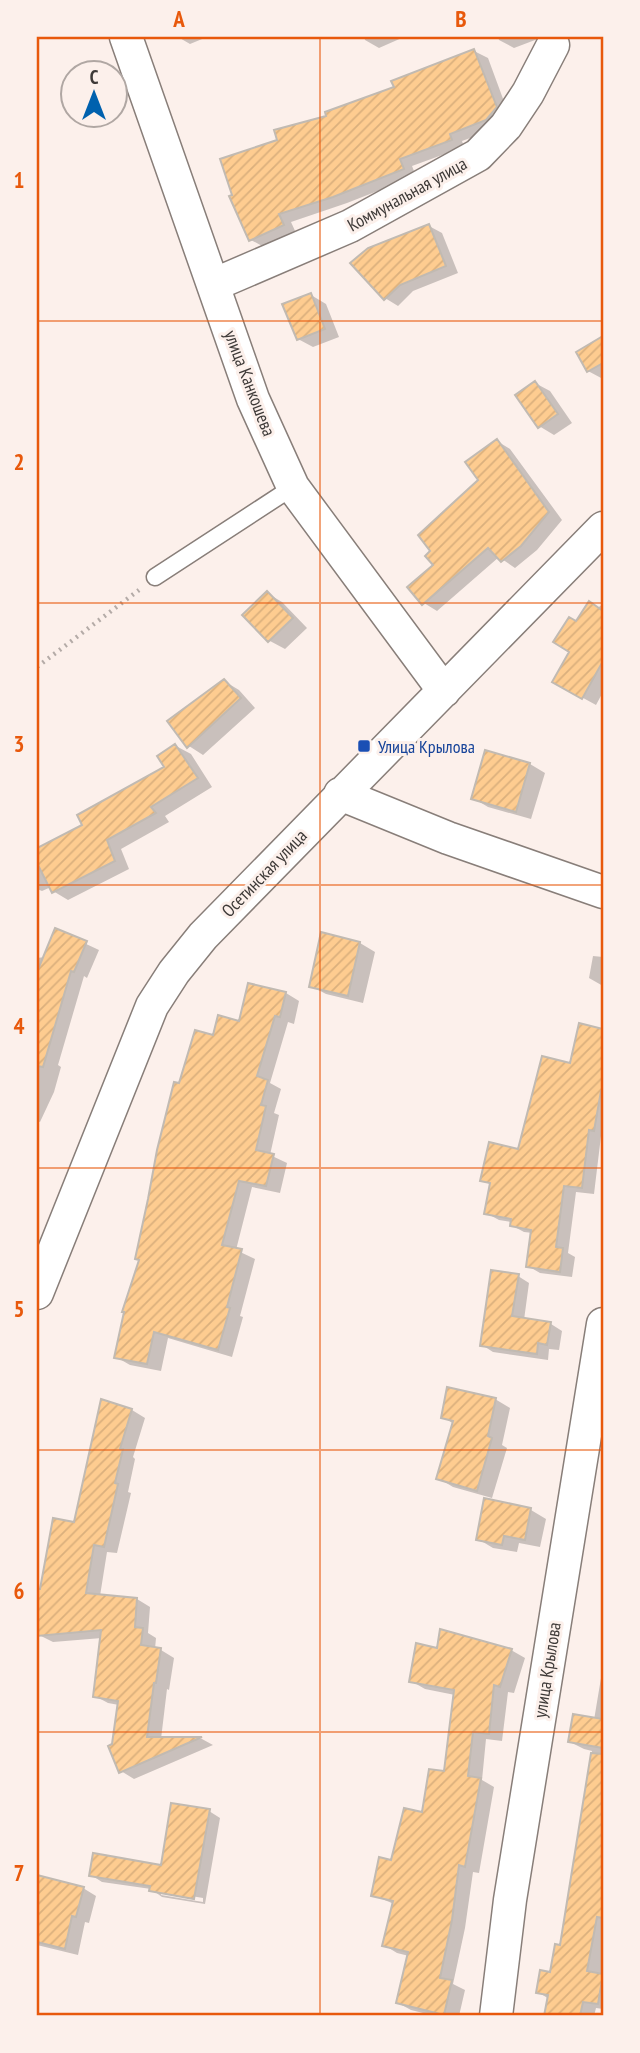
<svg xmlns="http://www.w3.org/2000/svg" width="640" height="2053" viewBox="0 0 640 2053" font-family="'PT Sans Narrow',sans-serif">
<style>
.shadow{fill:#0003;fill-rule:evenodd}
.building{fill:url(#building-hatch);stroke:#c1bab2;stroke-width:2}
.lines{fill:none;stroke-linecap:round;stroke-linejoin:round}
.lane-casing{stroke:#887e79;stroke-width:19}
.street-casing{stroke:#887e79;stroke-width:35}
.path{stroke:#b4aba7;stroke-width:4.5;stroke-dasharray:2 5;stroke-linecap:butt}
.lane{stroke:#fff;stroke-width:16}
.street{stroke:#fff;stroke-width:32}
.grid{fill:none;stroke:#e8590c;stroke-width:2;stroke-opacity:0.55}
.transit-dot{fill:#1a4fb4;stroke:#fcf0eb;stroke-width:2.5}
.labels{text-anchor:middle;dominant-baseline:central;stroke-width:6;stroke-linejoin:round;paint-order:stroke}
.street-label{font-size:18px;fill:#3e3a38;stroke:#fcf0eb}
.transit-label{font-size:18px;fill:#164399;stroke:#fcf0eb;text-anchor:start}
.neatline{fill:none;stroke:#e8590c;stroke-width:2.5}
.grid-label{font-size:23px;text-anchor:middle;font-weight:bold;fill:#e8590c}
</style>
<defs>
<pattern id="building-hatch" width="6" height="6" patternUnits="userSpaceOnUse" patternTransform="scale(1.75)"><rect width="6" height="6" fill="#fecc90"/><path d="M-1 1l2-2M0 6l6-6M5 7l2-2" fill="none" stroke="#dbb07d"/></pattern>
</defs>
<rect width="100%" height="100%" fill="#fcf0eb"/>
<!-- shadow -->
<path class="shadow" d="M 178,37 L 207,37 L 190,44 Z
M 364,37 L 404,37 L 379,48 L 365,40 Z
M 498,37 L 543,37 L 514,48 L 499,40 Z
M 474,51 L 488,58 L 509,115 L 500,127 L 462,141 L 464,147 L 412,166 L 416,176 L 347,203 L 291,222 L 296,233 L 264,247 L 251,240 L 279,141 Z
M 429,226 L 442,233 L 458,273 L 413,291 L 398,306 L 385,298 Z
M 311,295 L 326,304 L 339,337 L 313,347 L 298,339 Z
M 603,338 L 603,379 L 588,371 L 578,353 Z
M 535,383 L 550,391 L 572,423 L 554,435 L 539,426 Z
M 497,441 L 510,449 L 562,520 L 537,550 L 515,568 L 499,557 L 437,611 L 424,603 L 436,565 L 480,480 Z
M 267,593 L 282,602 L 307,628 L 285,649 L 270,641 L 245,615 Z
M 603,604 L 603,692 L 596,705 L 554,682 L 571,651 L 577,623 Z
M 224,681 L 239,690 L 255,708 L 203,755 L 189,746 Z
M 176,746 L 191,754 L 212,787 L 165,816 L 169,822 L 121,849 L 129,869 L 68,900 L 53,891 L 51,887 L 42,891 L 37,889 L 37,849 L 85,825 L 166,768 Z
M 487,752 L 530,764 L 545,773 L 531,819 L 488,807 L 473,798 Z
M 56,930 L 99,950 L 87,978 L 84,976 L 58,1065 L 61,1067 L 54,1092 L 40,1122 L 37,1121 L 37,958 L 45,957 Z
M 322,935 L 360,943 L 375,952 L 363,1003 L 326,994 L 311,986 Z
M 593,956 L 603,957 L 603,986 L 589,978 Z
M 286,993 L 299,1001 L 294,1024 L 288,1022 L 270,1083 L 281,1089 L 274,1113 L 279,1115 L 270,1155 L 287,1163 L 280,1193 L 252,1187 L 236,1250 L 255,1259 L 240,1316 L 243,1317 L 232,1357 L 168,1338 L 161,1371 L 130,1365 L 116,1357 L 141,1260 L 180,1085 L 214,1037 L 241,1024 Z
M 580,1026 L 603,1031 L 603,1137 L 601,1136 L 594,1194 L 576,1192 L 568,1253 L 575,1257 L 572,1277 L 540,1273 L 528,1266 L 533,1233 L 524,1232 L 511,1225 L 512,1222 L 499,1220 L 486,1213 L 492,1185 L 482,1180 L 520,1151 L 572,1065 Z
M 518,1276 L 529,1283 L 524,1320 L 551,1324 L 562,1331 L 559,1350 L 549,1349 L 548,1360 L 493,1352 L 482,1345 Z
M 495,1399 L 510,1408 L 502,1445 L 507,1448 L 492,1498 L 453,1487 L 438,1478 L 454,1424 L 443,1417 Z
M 132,1410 L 145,1418 L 133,1457 L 135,1459 L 128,1492 L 131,1493 L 117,1553 L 107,1552 L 100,1596 L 137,1599 L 150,1607 L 148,1633 L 156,1638 L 155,1649 L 161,1650 L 174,1658 L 169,1690 L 167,1689 L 161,1739 L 202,1739 L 213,1745 L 134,1779 L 121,1771 L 114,1745 L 119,1705 L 108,1703 L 95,1696 L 102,1638 L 53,1642 L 39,1635 L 37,1608 L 37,1591 L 42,1591 Z
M 486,1500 L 531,1510 L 546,1519 L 540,1547 L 519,1543 L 517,1552 L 493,1548 L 478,1539 Z
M 439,1650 L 511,1650 L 525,1658 L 514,1693 L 508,1692 L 502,1741 L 486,1739 L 482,1780 L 494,1787 L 479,1873 L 473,1872 L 465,1928 L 453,1984 L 465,1990 L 459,2016 L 435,2016 L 411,2010 L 398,2003 L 409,1956 L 397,1953 L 384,1945 L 394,1904 L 373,1895 L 423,1814 L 446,1773 L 455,1695 L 425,1689 L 411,1681 Z
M 603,1666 L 603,2009 L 596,2008 L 594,2016 L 545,2016 L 549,1999 L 538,1992 L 551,1974 L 561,1947 L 592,1751 L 584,1749 L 570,1742 L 594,1720 Z
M 209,1811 L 220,1818 L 205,1904 L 162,1897 L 151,1889 L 102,1882 L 91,1875 L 163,1867 ZM 161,1891 L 203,1898 L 203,1902 L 161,1895 Z
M 37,1877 L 83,1888 L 96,1896 L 89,1923 L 85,1922 L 78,1955 L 37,1945 Z"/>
<!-- building -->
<path class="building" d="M 474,49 L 497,107 L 486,120 L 450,134 L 452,140 L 400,159 L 404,169 L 333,197 L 279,214 L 284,225 L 249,241 L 229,196 L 232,195 L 220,159 L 277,140 L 274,130 L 326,116 L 325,112 L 394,87 L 391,81 Z
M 429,224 L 446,266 L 400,285 L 384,300 L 350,263 L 368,248 Z
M 311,293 L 325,329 L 297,340 L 282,304 Z
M 603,336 L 603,363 L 587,372 L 576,352 Z
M 535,381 L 558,414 L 538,428 L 515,395 Z
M 497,439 L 549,512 L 521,546 L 501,562 L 488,548 L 422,605 L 407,587 L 433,565 L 425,556 L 430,551 L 418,535 L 478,480 L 465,462 Z
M 267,591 L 293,618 L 268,642 L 242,615 Z
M 589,601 L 603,611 L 603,661 L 582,699 L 552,682 L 569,652 L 553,642 L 569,617 L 576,621 Z
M 224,679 L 241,698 L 187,748 L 167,721 Z
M 175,744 L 198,778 L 151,807 L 156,813 L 107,840 L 115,861 L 52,893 L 37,863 L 37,848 L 82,825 L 77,815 L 164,767 L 157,756 Z
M 485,750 L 530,763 L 516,812 L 471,799 Z
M 55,928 L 87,941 L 74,972 L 71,971 L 43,1067 L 37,1066 L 37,972 Z
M 321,932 L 360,942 L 348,996 L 309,987 Z
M 248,983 L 286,992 L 280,1017 L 275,1016 L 257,1076 L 268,1080 L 261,1105 L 266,1106 L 256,1150 L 274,1154 L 266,1186 L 239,1181 L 222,1245 L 242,1249 L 227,1307 L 230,1308 L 218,1350 L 154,1332 L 147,1364 L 114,1358 L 124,1312 L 122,1312 L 139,1260 L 135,1259 L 148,1199 L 157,1150 L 174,1082 L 179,1083 L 195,1030 L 213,1035 L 218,1015 L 239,1021 Z
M 579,1023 L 603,1029 L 603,1091 L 601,1091 L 594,1131 L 589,1130 L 582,1188 L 564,1186 L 556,1247 L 563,1248 L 560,1272 L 526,1267 L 531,1230 L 510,1226 L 511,1219 L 484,1214 L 490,1183 L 480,1181 L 489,1142 L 518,1149 L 542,1056 L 570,1063 Z
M 491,1270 L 519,1274 L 512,1316 L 551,1322 L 547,1345 L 538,1343 L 537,1354 L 480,1346 Z
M 447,1387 L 496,1398 L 488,1436 L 492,1438 L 477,1491 L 436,1479 L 453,1421 L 441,1418 Z
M 101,1399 L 132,1409 L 120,1449 L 123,1449 L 115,1483 L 118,1484 L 104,1547 L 94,1545 L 86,1593 L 137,1598 L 135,1627 L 143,1628 L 141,1645 L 161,1648 L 156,1683 L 154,1683 L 147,1737 L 202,1737 L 119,1773 L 108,1746 L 112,1744 L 118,1701 L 93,1697 L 101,1630 L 37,1636 L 37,1589 L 40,1589 L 53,1518 L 74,1522 Z
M 484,1498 L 531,1508 L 525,1540 L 504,1536 L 502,1545 L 476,1540 Z
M 440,1629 L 512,1649 L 500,1687 L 494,1685 L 489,1734 L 473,1732 L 468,1776 L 481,1778 L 465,1867 L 459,1865 L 452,1920 L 440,1978 L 452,1980 L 444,2015 L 396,2003 L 408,1952 L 382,1946 L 393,1901 L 371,1896 L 379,1857 L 391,1860 L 404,1808 L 422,1812 L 429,1769 L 444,1771 L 454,1690 L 409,1682 L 416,1643 L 437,1648 Z
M 573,1714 L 603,1719 L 603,1748 L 568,1742 Z
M 591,1753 L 603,1754 L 603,1918 L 597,1917 L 587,1971 L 603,1974 L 598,2004 L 583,2002 L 580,2016 L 544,2016 L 548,1995 L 536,1993 L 540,1970 L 550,1972 L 555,1944 L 560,1945 Z
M 171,1803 L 210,1809 L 194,1899 L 149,1891 L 150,1886 L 89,1876 L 93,1853 L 161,1865 Z
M 37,1875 L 84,1887 L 76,1917 L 72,1916 L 65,1949 L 37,1942 Z"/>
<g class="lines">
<!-- lane casing -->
<g class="lane-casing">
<path id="lane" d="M 155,577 L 293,487"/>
</g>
<!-- street casing -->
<g class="street-casing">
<path id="street" d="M 126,37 L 253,399 L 293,487 L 444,691
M 213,285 L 350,226 L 478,155 L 506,126 L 528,93 L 553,45
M 340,794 L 448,838 L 603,892
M 37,1293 L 152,1006 L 174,972 L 203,936 L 603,528
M 496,2016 L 510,1900 L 603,1324"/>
</g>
<!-- path -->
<path class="path" d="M 37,667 L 139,590"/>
<!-- lane -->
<use href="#lane" class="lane"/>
<!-- street -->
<use href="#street" class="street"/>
</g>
<!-- grid -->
<path class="grid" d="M 320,37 L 320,2016M 37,321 L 603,321M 37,603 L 603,603M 37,885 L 603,885M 37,1168 L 603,1168M 37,1450 L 603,1450M 37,1732 L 603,1732"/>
<!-- markers -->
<rect class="transit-dot" x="357" y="739" width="14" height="14" rx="3.5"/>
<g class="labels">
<!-- street labels -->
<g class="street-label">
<text transform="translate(407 194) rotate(-29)">Коммунальная улица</text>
<text transform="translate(250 383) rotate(69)">улица Канкошева</text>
<text transform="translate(264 873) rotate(-46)">Осетинская улица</text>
<text transform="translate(547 1670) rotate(-81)">улица Крылова</text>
</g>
<!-- transit labels -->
<g class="transit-label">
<text x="378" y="746">Улица Крылова</text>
</g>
</g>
<!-- border -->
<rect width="640" height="2053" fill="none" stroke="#fcf0eb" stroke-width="77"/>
<!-- north arrow -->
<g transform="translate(94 94)"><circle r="33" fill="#fcf0eb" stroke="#b0a7a3" stroke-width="2"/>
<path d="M0-5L12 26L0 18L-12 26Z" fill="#0061ae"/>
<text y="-10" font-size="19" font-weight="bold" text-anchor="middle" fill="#3e3a38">С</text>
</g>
<rect x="38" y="38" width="564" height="1976" class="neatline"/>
<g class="grid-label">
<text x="179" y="27">A</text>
<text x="461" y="27">B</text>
<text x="19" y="188">1</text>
<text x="19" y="470">2</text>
<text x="19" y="752">3</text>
<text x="19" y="1034">4</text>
<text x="19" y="1317">5</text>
<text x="19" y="1599">6</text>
<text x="19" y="1881">7</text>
</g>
</svg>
